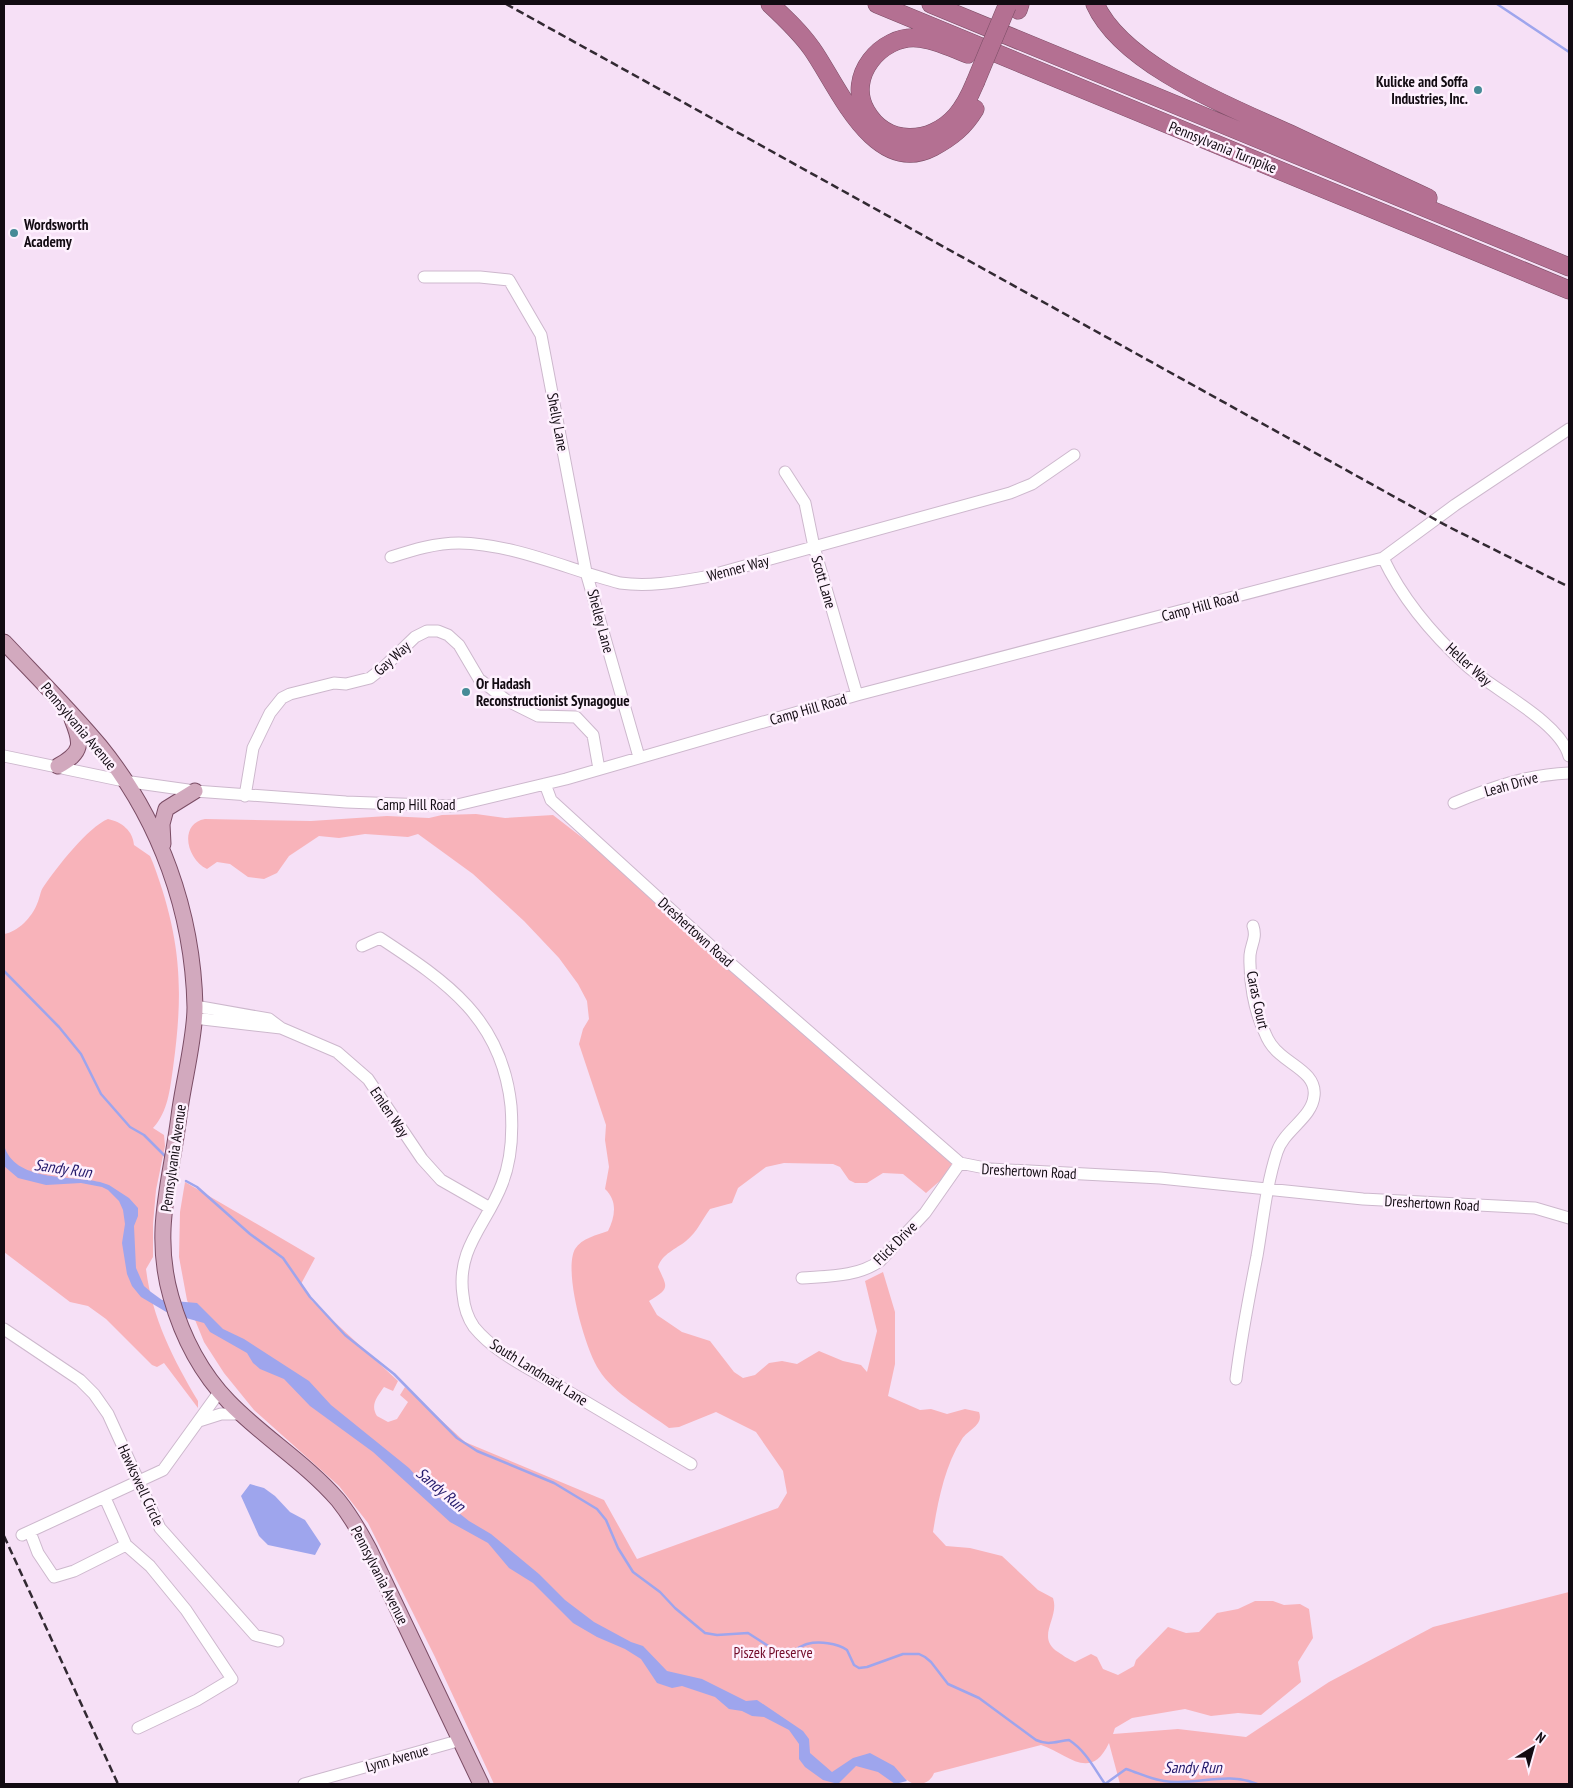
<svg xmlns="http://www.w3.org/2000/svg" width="1573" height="1788" viewBox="0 0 1573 1788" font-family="'PT Sans Narrow',sans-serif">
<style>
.green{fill:#f8b3ba}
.water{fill:#9ea5ed}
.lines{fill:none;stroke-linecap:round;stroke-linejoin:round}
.stream{stroke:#9ea5ed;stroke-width:2.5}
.minor-casing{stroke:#cdb8cd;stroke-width:13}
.major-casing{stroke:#7b4d65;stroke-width:17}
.highway-casing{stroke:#7b4d65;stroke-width:19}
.minor{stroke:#fff;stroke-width:11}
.major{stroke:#d2a9be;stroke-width:15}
.highway{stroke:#b47092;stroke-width:18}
.rail{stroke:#322932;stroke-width:2.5;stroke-dasharray:8 4;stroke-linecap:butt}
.highway-bridge-casing{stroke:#7b4d65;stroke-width:19;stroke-linecap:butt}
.highway-bridge{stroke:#b47092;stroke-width:18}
.poi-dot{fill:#468b97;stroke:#fef1fe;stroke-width:2}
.labels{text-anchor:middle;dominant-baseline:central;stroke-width:5;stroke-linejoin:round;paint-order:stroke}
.poi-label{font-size:15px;font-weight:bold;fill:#120b12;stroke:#fef1fe;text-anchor:start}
.street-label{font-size:15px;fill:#120b12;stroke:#fef1fe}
.park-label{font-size:15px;fill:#730c2a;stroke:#fef1fe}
.water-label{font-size:16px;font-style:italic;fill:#23196b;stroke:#fef1fe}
</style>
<rect width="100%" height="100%" fill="#f6e0f6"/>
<!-- green -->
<path class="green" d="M 476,814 L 505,818 L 553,815 L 602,853 L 952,1163 L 950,1172 L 926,1193 L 903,1174 L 883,1173 L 867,1183 L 855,1183 L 849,1180 L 840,1167 L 833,1164 L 784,1163 L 766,1167 L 738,1188 L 732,1203 L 710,1209 C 701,1221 698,1231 686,1241 C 676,1249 662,1254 658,1267 C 667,1287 671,1288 649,1301 L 657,1315 L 682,1332 L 710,1341 L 734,1372 L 743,1378 L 755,1375 L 769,1363 L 782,1361 L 797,1364 L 819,1351 L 843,1361 L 861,1365 L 867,1372 L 877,1331 L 865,1281 L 883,1272 L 895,1312 L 895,1364 L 888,1396 L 920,1410 L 931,1409 L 947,1414 L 965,1409 L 979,1412 C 984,1425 968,1430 962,1439 C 945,1465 938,1501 933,1532 L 946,1546 L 970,1548 L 1002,1556 L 1038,1590 L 1053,1598 C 1060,1618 1035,1637 1058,1652 C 1064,1656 1068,1659 1075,1662 L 1091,1654 L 1097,1657 L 1103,1669 L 1118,1675 L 1134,1666 L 1136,1660 L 1168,1627 L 1186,1633 L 1199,1632 L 1217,1613 L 1238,1609 L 1255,1601 L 1273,1601 L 1284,1605 L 1300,1604 L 1309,1609 L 1313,1638 L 1298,1662 L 1301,1682 L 1261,1715 L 1238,1713 L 1211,1716 L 1185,1709 L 1132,1718 L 1115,1728 L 1113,1734 L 1178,1729 L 1246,1737 L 1329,1682 L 1433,1627 L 1569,1592 L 1569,1784 L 1120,1784 L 1109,1743 C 1090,1783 1067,1753 1041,1745 L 934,1773 C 930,1784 916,1788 907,1780 L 890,1784 L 494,1784 L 435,1657 L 368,1523 L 339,1486 L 254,1410 L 224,1373 L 204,1342 L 187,1300 L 179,1257 L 180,1212 L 185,1182 L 315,1258 L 301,1284 L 312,1301 L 398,1381 L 393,1391 L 384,1387 C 377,1397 370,1405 377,1416 L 388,1422 L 397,1419 L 408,1402 L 400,1395 L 405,1387 L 465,1442 L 604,1500 L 637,1559 L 778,1508 L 787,1493 L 783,1471 L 756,1432 L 716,1412 L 679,1427 L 669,1428 C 646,1411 614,1394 599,1370 C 585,1349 563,1271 575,1249 C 582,1238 597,1235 608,1231 C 615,1217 618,1201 605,1189 L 609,1167 L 605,1140 L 606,1125 L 579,1044 L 583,1029 L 589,1019 L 587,1001 L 578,984 L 559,958 L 524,921 L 473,874 L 418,834 L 408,837 L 365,834 L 339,838 L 319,836 L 289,856 L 277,873 L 264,879 L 248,877 L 230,864 L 217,862 L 207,869 C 187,860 178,824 205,819 L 311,821 L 387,816 L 429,818 L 442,815 Z
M 108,819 C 122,822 133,831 134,845 L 150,856 L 153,863 C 181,938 184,989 173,1068 C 170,1089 168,1112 153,1128 L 164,1135 L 165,1146 L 156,1190 L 153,1224 L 153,1257 L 146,1269 C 152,1318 173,1359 198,1401 L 198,1408 L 164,1363 L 157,1367 L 152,1365 L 106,1319 L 88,1306 L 70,1302 L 4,1252 L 4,934 C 18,932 32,917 37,904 C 40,898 40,891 44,886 C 57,867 88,827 108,819 Z"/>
<!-- water -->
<path class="water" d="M 4,1145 C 14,1182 69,1175 100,1182 L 109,1185 L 129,1198 L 138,1208 L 138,1216 L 134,1226 L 136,1268 L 144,1286 L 151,1292 L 162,1300 L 197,1303 L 223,1329 L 244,1339 L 309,1381 L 331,1405 L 409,1468 L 426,1487 L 469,1521 L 491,1534 L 539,1574 L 565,1600 L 594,1622 L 631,1642 L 643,1646 L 667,1671 L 702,1679 L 746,1701 L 757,1700 L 803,1731 L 809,1739 L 810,1753 L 832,1772 L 853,1758 L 870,1753 L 894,1766 L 907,1781 L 895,1784 L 878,1772 L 856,1766 L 838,1784 L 823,1780 L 805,1767 L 799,1759 L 799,1744 L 789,1730 L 764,1717 L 752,1716 L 742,1711 L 729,1709 L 715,1697 L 682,1686 L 672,1688 L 657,1683 L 641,1659 L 625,1649 L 597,1637 L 573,1623 L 533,1583 L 509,1568 L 488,1543 L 450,1522 L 373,1452 L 310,1406 L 284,1379 L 260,1369 L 253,1363 L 247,1353 L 210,1332 L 204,1323 L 168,1313 L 141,1297 L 132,1286 L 127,1274 L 122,1243 L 125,1224 L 123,1210 L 119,1201 L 108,1190 L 102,1187 L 81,1183 L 46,1185 L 18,1178 L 4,1166 Z
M 250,1484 L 264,1488 L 275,1496 L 290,1512 L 305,1520 L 321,1544 L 315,1555 L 268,1545 L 259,1536 L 241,1496 Z"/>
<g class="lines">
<!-- stream -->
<path class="stream" d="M 1497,4 L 1569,52
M 4,971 L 59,1027 L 81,1054 L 101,1094 L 130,1127 L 144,1135 L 165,1156
M 186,1181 L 197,1187 L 250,1234 L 283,1258 L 310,1297 L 345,1335 L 394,1374 L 457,1438 L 477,1451 L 554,1483 L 597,1509 L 606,1520 L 618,1548 L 633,1572 L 660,1592 L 675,1608 L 705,1633 L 717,1635 L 748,1633 L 781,1654 C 791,1655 797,1647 807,1644 C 819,1641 837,1643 847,1650 L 854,1665 L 859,1668 L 867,1667 L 903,1654 L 919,1654 L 925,1657 L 931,1662 L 948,1684 L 979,1698 L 1036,1740 C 1049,1746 1057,1741 1069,1740 C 1086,1751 1094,1768 1105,1784
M 1105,1784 L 1126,1769 C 1139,1773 1150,1779 1164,1781 C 1195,1786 1227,1771 1257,1784"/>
<!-- minor casing -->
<g class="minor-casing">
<path id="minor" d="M 424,277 L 480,277 L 509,280 L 541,335 L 586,572 L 639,757
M 785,472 L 805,503 L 814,547 L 857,695
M 391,557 C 413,550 435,543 459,543 C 514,544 567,569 620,583 C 649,587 676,582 705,577 L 1010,493 L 1032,484 L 1074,455
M 1383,558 C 1402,598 1434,636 1467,666 C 1494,690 1560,722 1569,756
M 4,756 L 124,781 L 195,791 L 346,802 L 453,806 L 566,779 L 857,695 L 1383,558 L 1455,505 L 1569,429
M 545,784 L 551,800 L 722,956 L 960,1163 L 990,1169 L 1160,1178 L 1363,1199 L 1535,1208 L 1569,1218
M 245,796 L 253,748 L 270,713 L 282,698 L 290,694 L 334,683 L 346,684 L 370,678 L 384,667 L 415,637 L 427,631 L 438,631 L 448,635 L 459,645 L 479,679 L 506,700 L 538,716 L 576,717 L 593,735 L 599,769
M 1454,803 C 1492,787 1527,775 1569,773
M 362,946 L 380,938 C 447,982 502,1019 511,1106 C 513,1132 512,1159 502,1184 C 487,1224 456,1248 463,1295 C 464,1306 467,1317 474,1327 C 495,1353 529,1368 557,1385 C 602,1411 646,1438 691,1464
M 195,1006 L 269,1019 L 281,1028 L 337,1052 L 368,1079 L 422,1159 L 441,1180 L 490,1208
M 194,1018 L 281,1028
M 802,1278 C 829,1276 857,1277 880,1261 L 925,1213 L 960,1163
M 4,1329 L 80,1380 L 94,1394 L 108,1414 L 160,1528 L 255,1635 L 278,1641
M 1236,1379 C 1241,1337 1249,1297 1257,1256 C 1263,1221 1266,1186 1277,1152 C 1284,1130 1312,1118 1314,1096 C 1317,1075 1293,1066 1280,1054 C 1274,1049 1268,1041 1265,1033 C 1254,1011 1249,980 1250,955 C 1251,944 1257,938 1253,926
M 199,1421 L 221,1414 L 241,1414
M 105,1498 L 126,1545 L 150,1566 L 186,1610 L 232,1679 L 197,1700 L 138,1728
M 30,1532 L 38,1553 L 54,1577 L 74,1571 L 126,1545
M 22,1535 L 163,1470 L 220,1391
M 304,1784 L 461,1740"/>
</g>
<!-- major casing -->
<g class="major-casing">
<path id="major" d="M 4,642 C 36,676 70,710 100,746 C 160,820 193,912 195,1007 C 195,1039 183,1083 179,1116 C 171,1181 152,1231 171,1297 C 182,1336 201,1373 229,1402 C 263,1437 306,1463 338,1500 C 350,1515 360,1532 369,1549 L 481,1784
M 58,766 C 83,752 82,744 72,719
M 163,844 L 162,824 L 166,809 L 195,791"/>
</g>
<!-- highway casing -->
<g class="highway-casing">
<path id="highway" d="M 770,4 C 785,18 800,32 812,49 C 837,84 874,178 933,147 C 952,137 964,127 975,109
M 877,4 L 1569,290
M 931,4 L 1569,267
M 1095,4 C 1123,66 1231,107 1290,134 C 1336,156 1383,177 1428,198
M 1018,10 L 1020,4
M 968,54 C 952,48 934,39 917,38 C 881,35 846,77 866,111 C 886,146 930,145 956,116 C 965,106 970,95 975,83"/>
</g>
<!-- minor -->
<use href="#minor" class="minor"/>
<!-- major -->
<use href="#major" class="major"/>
<!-- highway -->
<use href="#highway" class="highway"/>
<!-- rail -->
<path class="rail" d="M 506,4 L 1447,526 L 1569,587
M 4,1536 L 118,1784"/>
<!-- highway-bridge casing -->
<g class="highway-bridge-casing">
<path id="highway-bridge" d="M 975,83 L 1007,6"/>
</g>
<!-- highway-bridge -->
<use href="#highway-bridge" class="highway-bridge"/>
</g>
<!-- markers -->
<g class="poi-dot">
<circle cx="1478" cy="90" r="5"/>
<circle cx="14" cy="233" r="5"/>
<circle cx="466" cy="692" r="5"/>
</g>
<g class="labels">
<!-- poi labels -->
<g class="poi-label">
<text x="1468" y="81" text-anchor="end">Kulicke and Soffa<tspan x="1468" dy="17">Industries, Inc.</tspan></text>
<text x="24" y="224">Wordsworth<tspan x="24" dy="17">Academy</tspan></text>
<text x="476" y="683">Or Hadash<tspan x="476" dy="17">Reconstructionist Synagogue</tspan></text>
</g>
<!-- street labels -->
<g class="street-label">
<text transform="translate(1223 147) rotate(22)">Pennsylvania Turnpike</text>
<text transform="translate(558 422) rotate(79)">Shelly Lane</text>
<text transform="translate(738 568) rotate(-15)">Wenner Way</text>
<text transform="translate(824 582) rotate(74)">Scott Lane</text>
<text transform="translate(1200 606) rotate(-15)">Camp Hill Road</text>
<text transform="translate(601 621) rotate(75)">Shelley Lane</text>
<text transform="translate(392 658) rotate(-42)">Gay Way</text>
<text transform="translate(1469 664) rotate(42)">Heller Way</text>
<text transform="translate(808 709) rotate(-16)">Camp Hill Road</text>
<text transform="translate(79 726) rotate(50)">Pennsylvania Avenue</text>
<text transform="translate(1511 784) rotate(-16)">Leah Drive</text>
<text x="416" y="804">Camp Hill Road</text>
<text transform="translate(696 932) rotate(42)">Dreshertown Road</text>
<text transform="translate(1258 1000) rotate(78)">Caras Court</text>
<text transform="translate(390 1112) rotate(56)">Emlen Way</text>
<text transform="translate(173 1158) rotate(-82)">Pennsylvania Avenue</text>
<text transform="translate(1029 1171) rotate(3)">Dreshertown Road</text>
<text transform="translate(1432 1203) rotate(3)">Dreshertown Road</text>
<text transform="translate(895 1243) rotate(-45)">Flick Drive</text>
<text transform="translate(539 1372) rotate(32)">South Landmark Lane</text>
<text transform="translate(141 1485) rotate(65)">Hawkswell Circle</text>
<text transform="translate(380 1575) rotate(63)">Pennsylvania Avenue</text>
<text transform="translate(397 1758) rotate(-16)">Lynn Avenue</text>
</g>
<!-- park labels -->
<g class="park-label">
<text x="773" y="1652">Piszek Preserve</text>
</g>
<!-- water labels -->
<g class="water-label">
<text transform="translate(63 1168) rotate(8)">Sandy Run</text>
<text transform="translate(441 1489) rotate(40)">Sandy Run</text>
<text x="1193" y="1767">Sandy Run</text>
</g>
</g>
<!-- border -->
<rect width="1573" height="1788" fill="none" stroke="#120b12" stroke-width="10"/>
<!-- north arrow -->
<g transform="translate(1533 1748) rotate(37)" stroke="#fef1fe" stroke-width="4" paint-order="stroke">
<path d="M0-4L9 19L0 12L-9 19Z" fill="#120b12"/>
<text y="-8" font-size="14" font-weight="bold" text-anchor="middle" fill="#120b12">N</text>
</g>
</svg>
